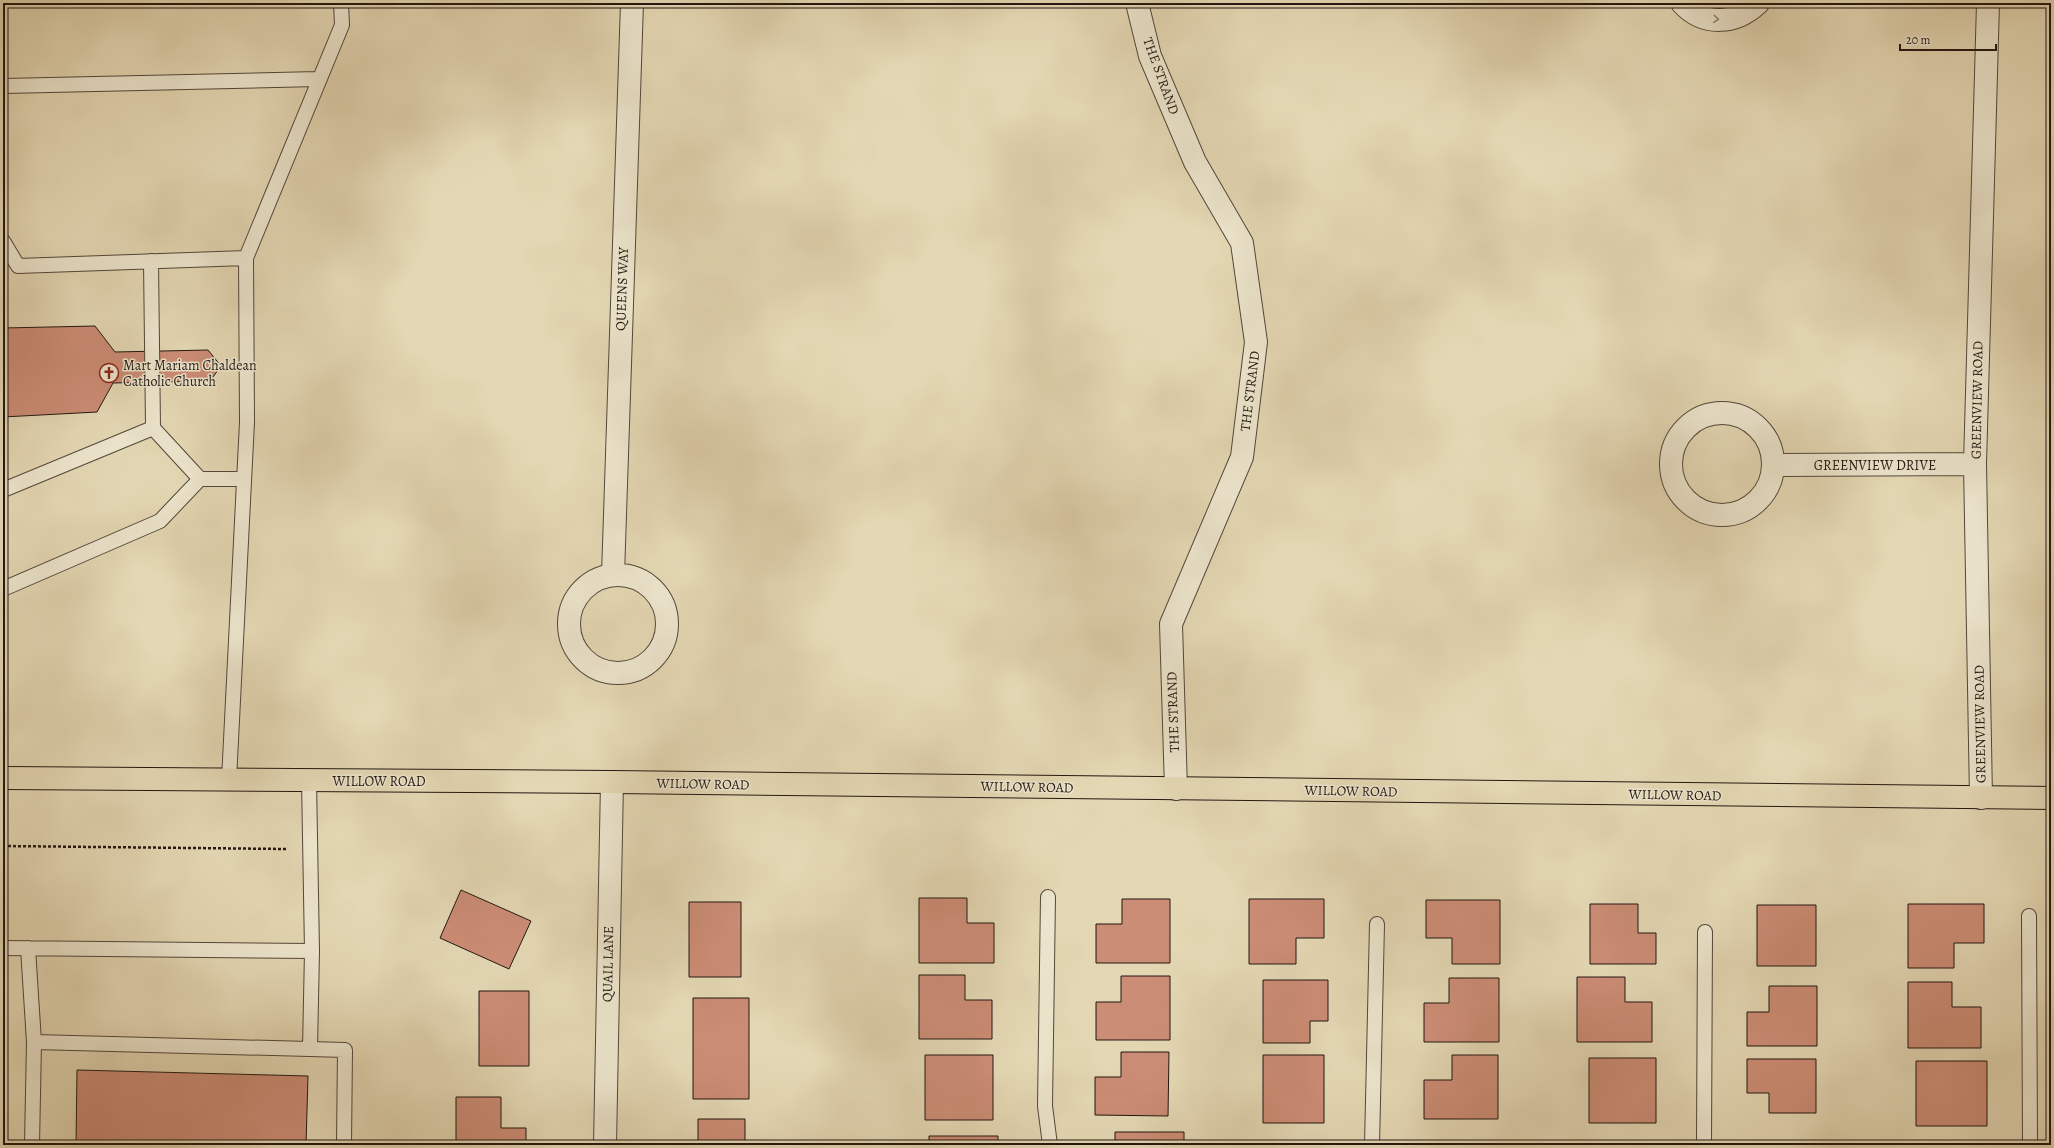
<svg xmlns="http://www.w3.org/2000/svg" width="2054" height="1148" viewBox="0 0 2054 1148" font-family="Alegreya,serif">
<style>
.building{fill:#cc8d76;stroke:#211711}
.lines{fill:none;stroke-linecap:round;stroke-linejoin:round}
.lane-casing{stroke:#52473a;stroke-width:16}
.street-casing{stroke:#52473a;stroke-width:24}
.primary-casing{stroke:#211711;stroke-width:24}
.path{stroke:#211711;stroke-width:2.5;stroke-dasharray:3 2;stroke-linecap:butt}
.lane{stroke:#ede6ce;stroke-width:14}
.street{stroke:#ede6ce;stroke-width:22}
.primary{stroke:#e4d8b4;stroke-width:22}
.oneway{stroke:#918979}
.labels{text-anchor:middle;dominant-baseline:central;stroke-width:3;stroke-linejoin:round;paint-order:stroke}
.street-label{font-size:14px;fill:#211711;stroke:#ede6ce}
.poi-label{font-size:14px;fill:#211711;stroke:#ede6ce;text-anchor:start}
</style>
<rect width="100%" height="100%" fill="#e4d8b4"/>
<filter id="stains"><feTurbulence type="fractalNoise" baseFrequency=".005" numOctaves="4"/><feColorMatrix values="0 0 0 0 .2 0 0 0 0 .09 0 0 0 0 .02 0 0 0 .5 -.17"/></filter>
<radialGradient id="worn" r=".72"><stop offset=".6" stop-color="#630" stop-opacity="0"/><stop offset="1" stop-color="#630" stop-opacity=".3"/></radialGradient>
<!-- building -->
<path class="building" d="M 95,326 L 115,352 L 208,350 L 221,366 L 210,381 L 113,383 L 97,412 L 3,417 L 3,328 Z
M 461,890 L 531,921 L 509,969 L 440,938 Z
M 919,898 L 967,898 L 967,923 L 994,923 L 994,963 L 919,963 Z
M 1122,899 L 1170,899 L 1170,963 L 1096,963 L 1096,924 L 1122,924 Z
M 1249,899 L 1324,899 L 1324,938 L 1296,938 L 1296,964 L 1249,964 Z
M 1426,900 L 1500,900 L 1500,964 L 1452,964 L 1452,938 L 1426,938 Z
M 689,902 L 741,902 L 741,977 L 689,977 Z
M 1590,904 L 1638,904 L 1638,933 L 1656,933 L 1656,964 L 1590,964 Z
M 1908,904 L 1984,904 L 1984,943 L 1954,943 L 1954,968 L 1908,968 Z
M 1757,905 L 1816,905 L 1816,966 L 1757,966 Z
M 919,975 L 965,975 L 965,1000 L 992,1000 L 992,1039 L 919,1039 Z
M 1121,976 L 1170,976 L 1170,1040 L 1096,1040 L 1096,1002 L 1121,1002 Z
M 1577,977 L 1625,977 L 1625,1002 L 1652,1002 L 1652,1042 L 1577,1042 Z
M 1449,978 L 1499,978 L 1499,1042 L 1424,1042 L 1424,1003 L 1449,1003 Z
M 1263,980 L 1328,980 L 1328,1021 L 1310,1021 L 1310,1043 L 1263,1043 Z
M 1908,982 L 1952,982 L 1952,1007 L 1981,1007 L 1981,1048 L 1908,1048 Z
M 1769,986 L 1817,986 L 1817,1046 L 1747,1046 L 1747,1012 L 1769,1012 Z
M 479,991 L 529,991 L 529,1066 L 479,1066 Z
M 693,998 L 749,998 L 749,1099 L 693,1099 Z
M 1121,1052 L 1169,1052 L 1168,1116 L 1095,1115 L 1095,1077 L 1121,1077 Z
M 925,1055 L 993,1055 L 993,1120 L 925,1120 Z
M 1263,1055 L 1324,1055 L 1324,1123 L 1263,1123 Z
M 1452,1055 L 1498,1055 L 1498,1119 L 1424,1119 L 1424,1080 L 1452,1080 Z
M 1589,1058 L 1656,1058 L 1656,1123 L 1589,1123 Z
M 1747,1059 L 1816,1059 L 1816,1113 L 1769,1113 L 1769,1093 L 1747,1093 Z
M 1916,1061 L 1987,1061 L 1987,1126 L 1916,1126 Z
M 77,1070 L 308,1076 L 306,1145 L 76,1145 Z
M 456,1097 L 501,1097 L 501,1128 L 526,1128 L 526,1145 L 456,1145 Z
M 698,1119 L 745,1119 L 745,1145 L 698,1145 Z
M 1115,1132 L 1184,1132 L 1184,1145 L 1115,1145 Z
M 929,1136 L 998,1136 L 998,1145 L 929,1145 Z"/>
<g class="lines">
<!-- lane casing -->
<g class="lane-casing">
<path id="lane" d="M 3,86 L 318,79
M 3,241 L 18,266 L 246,258
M 151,261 L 153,428 L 200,479 L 244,479
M 3,490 L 153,428
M 3,589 L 160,521 L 200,479
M 229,780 L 247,422 L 246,258 L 342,25 L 341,3
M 1048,897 L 1045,1106 L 1050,1145
M 2029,916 L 2030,1145
M 3,948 L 312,951 L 309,780
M 28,948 L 34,1042
M 310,1049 L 345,1050 L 344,1145
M 32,1145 L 34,1042 L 310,1049 L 312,951
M 1372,1145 L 1377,924
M 1704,1145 L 1705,932"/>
</g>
<!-- street casing -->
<g class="street-casing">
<path id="street" d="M 1137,3 L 1150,56 L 1195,162 L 1242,243 L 1256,342 L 1242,457 L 1171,624 L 1176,789
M 1682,3 C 1704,27 1736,24 1758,3
M1671 464a51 51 0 1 1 102 0a51 51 0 1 1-102 0Z
M 1774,465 L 1975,464
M569 624a49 49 0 1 1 98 0a49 49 0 1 1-98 0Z
M 613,575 L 632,3
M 1981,798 L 1975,464 L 1988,3
M 605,1145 L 612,782"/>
</g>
<!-- primary casing -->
<g class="primary-casing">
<path id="primary" d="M 3,778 L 612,782 L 2051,798"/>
</g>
<!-- path -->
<path class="path" d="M 3,846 L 286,849"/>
<!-- lane -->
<use href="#lane" class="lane"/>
<!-- street -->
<use href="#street" class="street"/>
<!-- primary -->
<use href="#primary" class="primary"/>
</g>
<!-- one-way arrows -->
<defs><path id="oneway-chevron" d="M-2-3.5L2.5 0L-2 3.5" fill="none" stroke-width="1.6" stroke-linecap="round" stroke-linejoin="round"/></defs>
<use class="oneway" href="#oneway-chevron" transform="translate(1716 19) rotate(5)"/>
<!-- icons -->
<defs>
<g id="church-ring" transform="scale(1)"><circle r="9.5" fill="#ede6ce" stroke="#8f2418" stroke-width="1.5"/><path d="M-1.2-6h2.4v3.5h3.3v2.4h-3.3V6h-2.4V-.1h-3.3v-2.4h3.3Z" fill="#8f2418"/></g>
</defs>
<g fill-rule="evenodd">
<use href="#church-ring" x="109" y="373"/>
</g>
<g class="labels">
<!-- street labels -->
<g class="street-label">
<text transform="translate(1161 76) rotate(70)">THE STRAND</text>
<text transform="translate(622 289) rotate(-88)">QUEENS WAY</text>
<text transform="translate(1250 391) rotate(-83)">THE STRAND</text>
<text transform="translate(1977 400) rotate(-89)">GREENVIEW ROAD</text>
<text x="1875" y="465">GREENVIEW DRIVE</text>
<text transform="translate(1173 712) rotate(-92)">THE STRAND</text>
<text transform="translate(1980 724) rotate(-91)">GREENVIEW ROAD</text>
<text x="379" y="781">WILLOW ROAD</text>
<text transform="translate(703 784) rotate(1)">WILLOW ROAD</text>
<text transform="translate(1027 787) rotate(1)">WILLOW ROAD</text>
<text transform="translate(1351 791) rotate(1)">WILLOW ROAD</text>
<text transform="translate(1675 795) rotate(1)">WILLOW ROAD</text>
<text transform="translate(608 964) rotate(-89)">QUAIL LANE</text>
</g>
<!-- poi labels -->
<g class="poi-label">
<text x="123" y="365">Mart Mariam Chaldean<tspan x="123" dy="16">Catholic Church</tspan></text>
</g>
</g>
<!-- margin -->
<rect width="2054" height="1148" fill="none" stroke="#e4d8b4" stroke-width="16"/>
<rect x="4" y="4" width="2046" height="1140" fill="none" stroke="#211711" stroke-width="2"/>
<rect x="8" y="8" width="2038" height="1132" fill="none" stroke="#211711"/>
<!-- scale -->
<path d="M1900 44v6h96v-6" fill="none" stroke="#211711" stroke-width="2"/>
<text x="1906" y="44" font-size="12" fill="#211711" stroke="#ede6ce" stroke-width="3" paint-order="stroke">20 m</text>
<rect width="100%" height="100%" filter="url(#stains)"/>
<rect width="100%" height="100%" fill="url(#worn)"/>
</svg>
